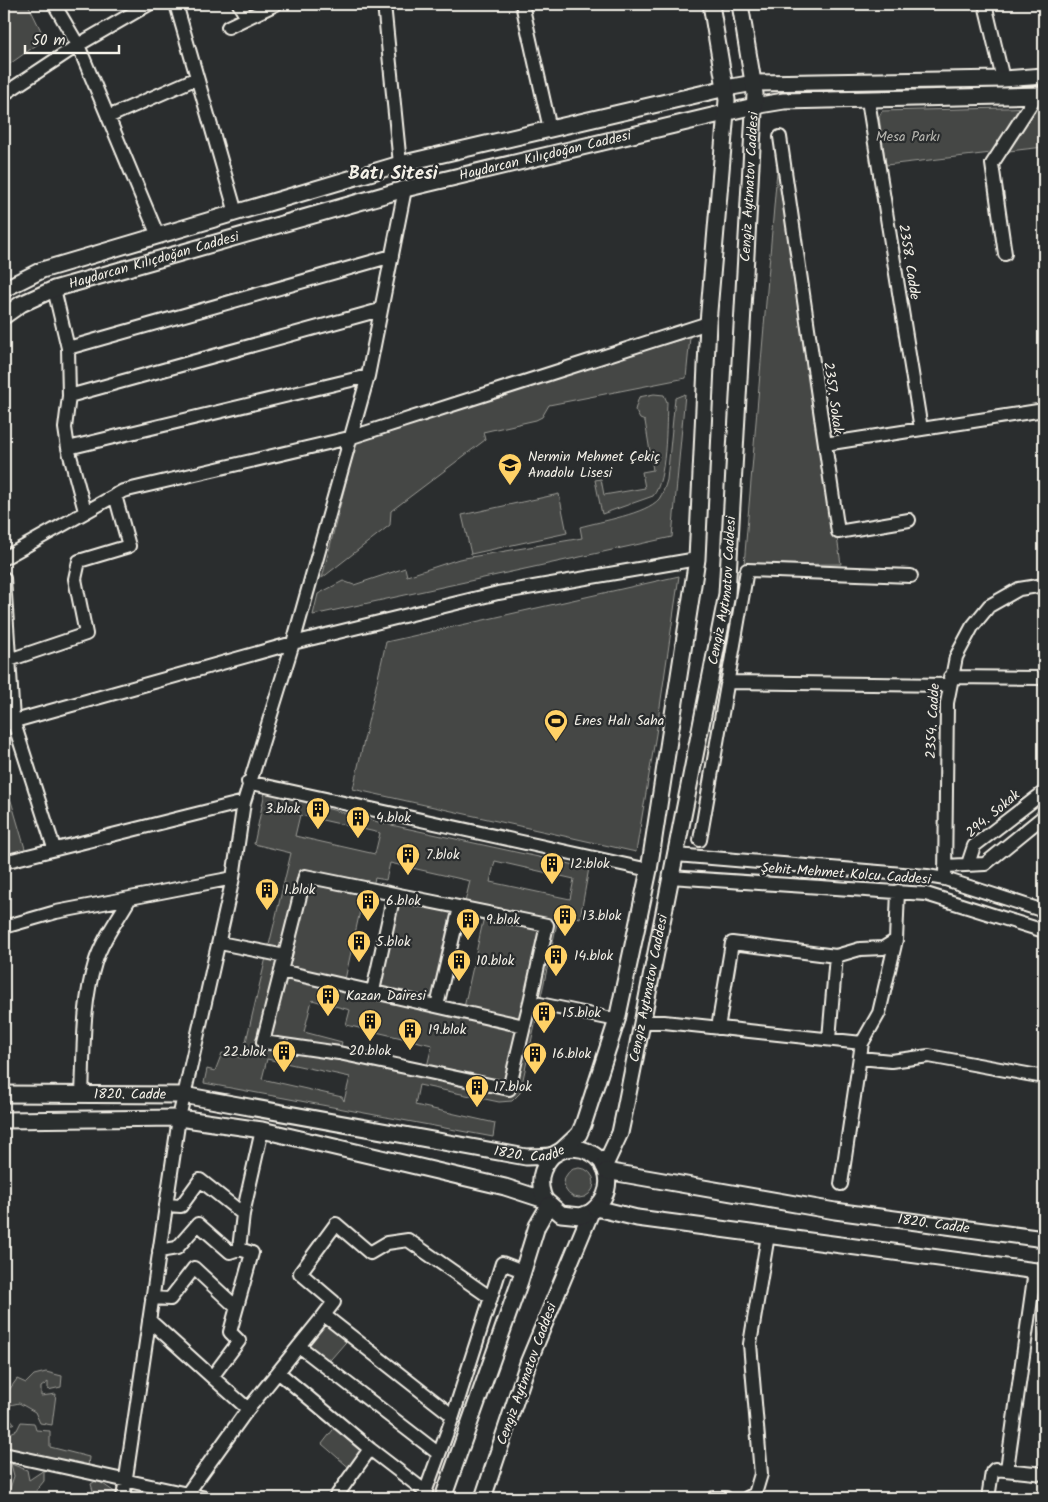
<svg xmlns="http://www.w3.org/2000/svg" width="1048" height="1502" viewBox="0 0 1048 1502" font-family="Kalam,sans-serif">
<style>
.green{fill:#444645;stroke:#9c9c96;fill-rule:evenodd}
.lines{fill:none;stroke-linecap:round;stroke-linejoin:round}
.minor-casing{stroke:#f4f1e8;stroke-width:16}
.major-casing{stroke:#f4f1e8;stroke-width:19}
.minor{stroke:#2a2d2e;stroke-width:12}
.major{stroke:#2a2d2e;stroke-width:15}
.labels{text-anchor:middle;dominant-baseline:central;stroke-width:4.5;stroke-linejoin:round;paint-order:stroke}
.park-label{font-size:14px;fill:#b6b5af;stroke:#2a2d2e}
.street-label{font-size:14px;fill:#f4f1e8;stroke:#2a2d2e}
.poi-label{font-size:14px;fill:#f4f1e8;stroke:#2a2d2e;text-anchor:start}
.district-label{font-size:19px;font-weight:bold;fill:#f4f1e8;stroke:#2a2d2e}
</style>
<rect width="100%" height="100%" fill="#2a2d2e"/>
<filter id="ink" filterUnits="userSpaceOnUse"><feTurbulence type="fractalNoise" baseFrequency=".02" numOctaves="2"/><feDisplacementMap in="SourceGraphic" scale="10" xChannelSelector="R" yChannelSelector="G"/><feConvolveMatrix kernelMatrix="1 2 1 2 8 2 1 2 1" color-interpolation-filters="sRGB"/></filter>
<g filter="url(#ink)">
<!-- green -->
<path class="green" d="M 4,4 L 28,4 L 45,39 L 4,68 Z
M 1044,107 L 1044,147 L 886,165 L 879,117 L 882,111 Z
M 779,147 L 841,564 L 744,565 Z
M 690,337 L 686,378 L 549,405 L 542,417 L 536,420 L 483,432 L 485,440 L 391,511 L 390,525 L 322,578 L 358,434 Z
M 654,394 L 664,395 L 667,402 C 666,424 667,480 653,496 L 602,514 L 595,480 L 601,479 L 604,495 L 645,488 L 642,472 L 653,470 L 645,421 L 640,419 L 635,410 L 639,397 Z
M 685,394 L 672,537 L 313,615 L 318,594 L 343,581 L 354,585 L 405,568 L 407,576 L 459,559 L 582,538 L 580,527 C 601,521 646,514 659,499 C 663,493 665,487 667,480 L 675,398 Z
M 559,494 L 567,533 L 471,554 L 462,515 Z
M 679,576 L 656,734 L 636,852 L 353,789 L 386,642 Z
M 4,777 L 26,852 L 4,857 Z
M 265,792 L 382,823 L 589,868 L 580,918 L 559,914 L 520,1093 L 512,1101 L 499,1102 L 419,1085 L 415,1105 L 495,1123 L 493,1137 L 204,1083 L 207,1069 L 215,1071 L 222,1053 L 242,1058 L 291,853 L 254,844 ZM 300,815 L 380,833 L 375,854 L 295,836 ZM 495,861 L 574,879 L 570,899 L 490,882 ZM 390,863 L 470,881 L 465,902 L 446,897 L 444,904 L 394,894 L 372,991 L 344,984 L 365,888 L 372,889 L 375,878 L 386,880 ZM 460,907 L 485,912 L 463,1012 L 437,1006 ZM 312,1000 L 350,1010 L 346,1025 L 432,1045 L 426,1071 L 339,1053 L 342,1042 L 304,1032 ZM 267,1059 L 350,1077 L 344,1101 L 342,1097 L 262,1079 Z
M564 1183a15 15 0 1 1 30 0a15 15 0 1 1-30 0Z
M 1043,1309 L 1044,1309 L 1044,1347 L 1038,1346 Z
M 324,1315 L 351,1336 L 325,1366 L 299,1346 Z
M 46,1372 L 62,1376 L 61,1387 L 48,1390 L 48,1382 L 41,1387 L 41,1396 L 56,1394 L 52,1425 L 40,1423 L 35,1412 L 19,1403 L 10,1405 L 8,1416 L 15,1424 L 10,1424 L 4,1418 L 4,1397 L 17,1379 L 26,1383 L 34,1375 Z
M 21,1422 L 34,1423 L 36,1430 L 50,1431 L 50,1447 L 89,1457 L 88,1468 L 4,1447 L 4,1436 L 17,1430 Z
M 336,1426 L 370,1449 L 353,1471 L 322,1444 Z
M 11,1464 L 27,1470 L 29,1480 L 44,1470 L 44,1481 L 30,1498 L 7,1498 L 14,1476 Z
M 97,1480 L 119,1495 L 118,1498 L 95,1498 L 91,1484 Z"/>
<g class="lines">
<!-- minor casing -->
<g class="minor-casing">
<path id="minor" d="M 54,4 L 78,45 L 158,236
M 176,4 L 236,213
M 239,4 L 247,18
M 384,4 L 400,164
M 522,4 L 550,129
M 985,4 L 1003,79
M 228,27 L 276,4
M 4,94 L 78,45 L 149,4
M 868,100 L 921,429
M 108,117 L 197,78
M 780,137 L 825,444 L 1044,410
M 1005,254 L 992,164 L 1036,96
M 54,289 L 68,348 L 392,256
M 68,348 L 69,396
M 825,444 L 838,532 L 909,520
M 68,448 L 368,376
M 85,511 L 68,448 L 65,428 L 69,396 L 380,310
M 4,558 L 123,491 L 349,438 L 708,323
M 4,578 L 13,720 L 54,848
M 9,660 L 86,634 L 75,579 L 79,561 L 129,546 L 115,495
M 950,677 L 1044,678
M 727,682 L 949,685
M 4,724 L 293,643 L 498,593 L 697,559
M 248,782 L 649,870
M 700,840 L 747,570 L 911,576
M 676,855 L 927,876 L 945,879 L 1044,911
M 4,862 L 244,802
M 968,864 L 974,846 L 1044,792
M 945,866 L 985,864 L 1044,816
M 670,877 L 926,894 L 1044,931
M 945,879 L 947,703 L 956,657 L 972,627 L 989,606 L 1019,589 L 1044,585
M 130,898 L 233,878
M 4,927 L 56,912 L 130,898 C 118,919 102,940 95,963 C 82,1005 84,1051 82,1095
M 220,943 L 285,956
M 836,956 L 860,949 L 883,948 L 896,940 L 898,891
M 281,971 L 263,1042 L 339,1053 L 509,1089 L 524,1026
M 373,991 L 394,894
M 530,1002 L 524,1026 L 281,971 L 305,876 L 547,925 L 530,1002 L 617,1020
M 437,1006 L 460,907
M 642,1022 L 664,1022 L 862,1043 L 841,1184
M 718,1028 L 732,943 L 836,956 L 829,1039
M 862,1043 L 879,1013 L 896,940
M 860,1058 L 891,1061 L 929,1056 L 1044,1077
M 166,1205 L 181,1206 L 200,1180 L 243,1214
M 159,1251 L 177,1248 L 198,1224 L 230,1252 L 239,1249
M 152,1298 L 170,1299 L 194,1268 L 236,1307
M 324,1315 L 334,1302 L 300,1273 L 336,1224 L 370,1253 L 387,1243 L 408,1240 L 491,1298
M 149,1320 L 212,1377 L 239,1341 L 230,1332 L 252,1253 L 239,1249 L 243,1214 L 262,1130
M 299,1346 L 439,1454
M 278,1372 L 370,1449 L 335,1498
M 212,1377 L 248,1409
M 370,1449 L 426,1492
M 4,1454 L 206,1498
M 1007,1469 L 1035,1271
M 187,1494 L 245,1413 L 324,1315 L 453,1416
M 123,1498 L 179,1118 L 233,878 L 244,802 L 293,643 L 368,376 L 405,189
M 423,1498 L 453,1416 L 502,1263 L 523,1271
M 714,1498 L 726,1498
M 747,1498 L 755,1494 L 761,1474 L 750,1344 L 768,1235
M 988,1498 L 992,1472 L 995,1469 L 1044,1474"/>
</g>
<!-- major casing -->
<g class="major-casing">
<g id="major">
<path d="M 4,289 L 42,270 L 400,164 L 726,88 L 754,83 L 1003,79 L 1044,76"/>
<path id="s1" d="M 4,316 L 21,304 L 54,289 L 405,189 L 754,106 L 784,101 L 1044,95"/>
<path id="s2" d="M 4,1094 L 183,1095 L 526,1157 C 534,1156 545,1158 553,1155 C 556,1154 559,1151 563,1150 C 581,1144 604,1155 607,1175 C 610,1191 603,1202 591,1212 L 528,1363 L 483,1498"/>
<path d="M 4,1120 L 179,1118 L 262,1130 L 505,1187 L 545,1200 L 561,1214 L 581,1216 L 591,1212"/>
<path d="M 562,1150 L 579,1134 L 583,1125 L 617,1020 L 649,870 L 697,559 L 708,323 L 727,100 L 711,4"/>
<path id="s3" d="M 604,1167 L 620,1133 L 625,1109 L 727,594 L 755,94 L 740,4"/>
<path id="s4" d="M 606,1171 L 835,1211 L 1044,1239"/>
<path d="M 545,1200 C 537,1183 540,1169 553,1155"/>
<path d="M 596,1208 L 637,1218 L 1044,1272"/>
<path d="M 443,1498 L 520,1281 L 537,1226 L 549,1205"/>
</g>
</g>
<!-- minor -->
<use href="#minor" class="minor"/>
<!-- major -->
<use href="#major" class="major"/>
</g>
</g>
<!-- icons -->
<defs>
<g id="school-pin" transform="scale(1.25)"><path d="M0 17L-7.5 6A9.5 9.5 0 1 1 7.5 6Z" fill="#ffd166" stroke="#2a2d2e"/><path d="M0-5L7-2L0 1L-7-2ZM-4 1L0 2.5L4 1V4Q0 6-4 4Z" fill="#111"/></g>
<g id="stadium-pin" transform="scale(1.25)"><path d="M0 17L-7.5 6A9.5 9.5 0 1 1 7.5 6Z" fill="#ffd166" stroke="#2a2d2e"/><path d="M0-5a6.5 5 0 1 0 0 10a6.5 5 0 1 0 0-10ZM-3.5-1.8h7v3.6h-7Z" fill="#111"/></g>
<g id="building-pin" transform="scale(1.25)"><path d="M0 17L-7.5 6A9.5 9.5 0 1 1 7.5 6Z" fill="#ffd166" stroke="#2a2d2e"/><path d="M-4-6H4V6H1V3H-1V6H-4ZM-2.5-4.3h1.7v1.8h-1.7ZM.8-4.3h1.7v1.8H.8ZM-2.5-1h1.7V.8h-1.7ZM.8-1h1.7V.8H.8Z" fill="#111"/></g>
</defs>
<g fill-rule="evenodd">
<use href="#school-pin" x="510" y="465"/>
<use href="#stadium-pin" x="556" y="721"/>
<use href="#building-pin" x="318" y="809"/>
<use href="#building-pin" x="358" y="818"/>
<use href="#building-pin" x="408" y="855"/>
<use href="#building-pin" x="552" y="864"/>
<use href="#building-pin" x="267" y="890"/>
<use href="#building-pin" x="368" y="901"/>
<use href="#building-pin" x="565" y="916"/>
<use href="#building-pin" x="468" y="920"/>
<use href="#building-pin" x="359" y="942"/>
<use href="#building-pin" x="556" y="956"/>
<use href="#building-pin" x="459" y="961"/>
<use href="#building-pin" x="328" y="996"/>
<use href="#building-pin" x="544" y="1013"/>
<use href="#building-pin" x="370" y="1021"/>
<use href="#building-pin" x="410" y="1030"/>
<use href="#building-pin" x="284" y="1052"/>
<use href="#building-pin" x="535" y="1054"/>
<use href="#building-pin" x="477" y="1087"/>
</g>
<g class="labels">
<!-- park labels -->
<g class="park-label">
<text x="908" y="137">Mesa Parkı</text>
</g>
<!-- street labels -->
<g class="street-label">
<text stroke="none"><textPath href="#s1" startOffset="566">Haydarcan Kılıçdoğan Caddesi</textPath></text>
<text stroke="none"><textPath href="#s3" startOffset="995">Cengiz Aytmatov Caddesi</textPath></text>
<text stroke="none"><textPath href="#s1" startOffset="161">Haydarcan Kılıçdoğan Caddesi</textPath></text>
<text transform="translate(909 262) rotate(81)">2358. Cadde</text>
<text transform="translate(833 398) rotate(82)">2357. Sokak</text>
<text stroke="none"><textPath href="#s3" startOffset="590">Cengiz Aytmatov Caddesi</textPath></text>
<text transform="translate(933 721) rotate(-87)">2354. Cadde</text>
<text transform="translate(993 814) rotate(-40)">294. Sokak</text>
<text transform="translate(846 874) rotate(4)">Şehit Mehmet Kolcu Caddesi</text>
<text stroke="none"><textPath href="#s3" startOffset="185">Cengiz Aytmatov Caddesi</textPath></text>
<text stroke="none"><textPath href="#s2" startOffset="126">1820. Cadde</textPath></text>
<text stroke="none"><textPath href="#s2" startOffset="531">1820. Cadde</textPath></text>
<text stroke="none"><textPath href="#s4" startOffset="332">1820. Cadde</textPath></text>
<text transform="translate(527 1374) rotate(-70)">Cengiz Aytmatov Caddesi</text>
</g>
<!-- poi labels -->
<g class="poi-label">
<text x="528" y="457">Nermin Mehmet Çekiç<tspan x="528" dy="16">Anadolu Lisesi</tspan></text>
<text x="574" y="721">Enes Halı Saha</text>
<text x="300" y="809" text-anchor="end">3.blok</text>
<text x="376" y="818">4.blok</text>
<text x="426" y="855">7.blok</text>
<text x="570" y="864">12.blok</text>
<text x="284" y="890">1.blok</text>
<text x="386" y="901">6.blok</text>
<text x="582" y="916">13.blok</text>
<text x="486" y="920">9.blok</text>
<text x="376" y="942">5.blok</text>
<text x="574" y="956">14.blok</text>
<text x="476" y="961">10.blok</text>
<text x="346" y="996">Kazan Dairesi</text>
<text x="562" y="1013">15.blok</text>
<text x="428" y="1030">19.blok</text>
<text x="370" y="1051" text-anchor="middle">20.blok</text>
<text x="266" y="1052" text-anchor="end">22.blok</text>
<text x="552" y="1054">16.blok</text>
<text x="494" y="1087">17.blok</text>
</g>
<!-- district labels -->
<g class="district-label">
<text x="393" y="174">Batı Sitesi</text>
</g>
</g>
<!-- margin -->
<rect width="1048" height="1502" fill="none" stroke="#2a2d2e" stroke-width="20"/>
<rect x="10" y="10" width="1028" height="1482" fill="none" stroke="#f4f1e8" stroke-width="2" filter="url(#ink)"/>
<!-- scale -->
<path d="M25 45v8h94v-8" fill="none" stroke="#f4f1e8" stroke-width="2.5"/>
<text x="32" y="45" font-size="15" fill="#f4f1e8" stroke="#2a2d2e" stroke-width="4" paint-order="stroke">50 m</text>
</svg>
